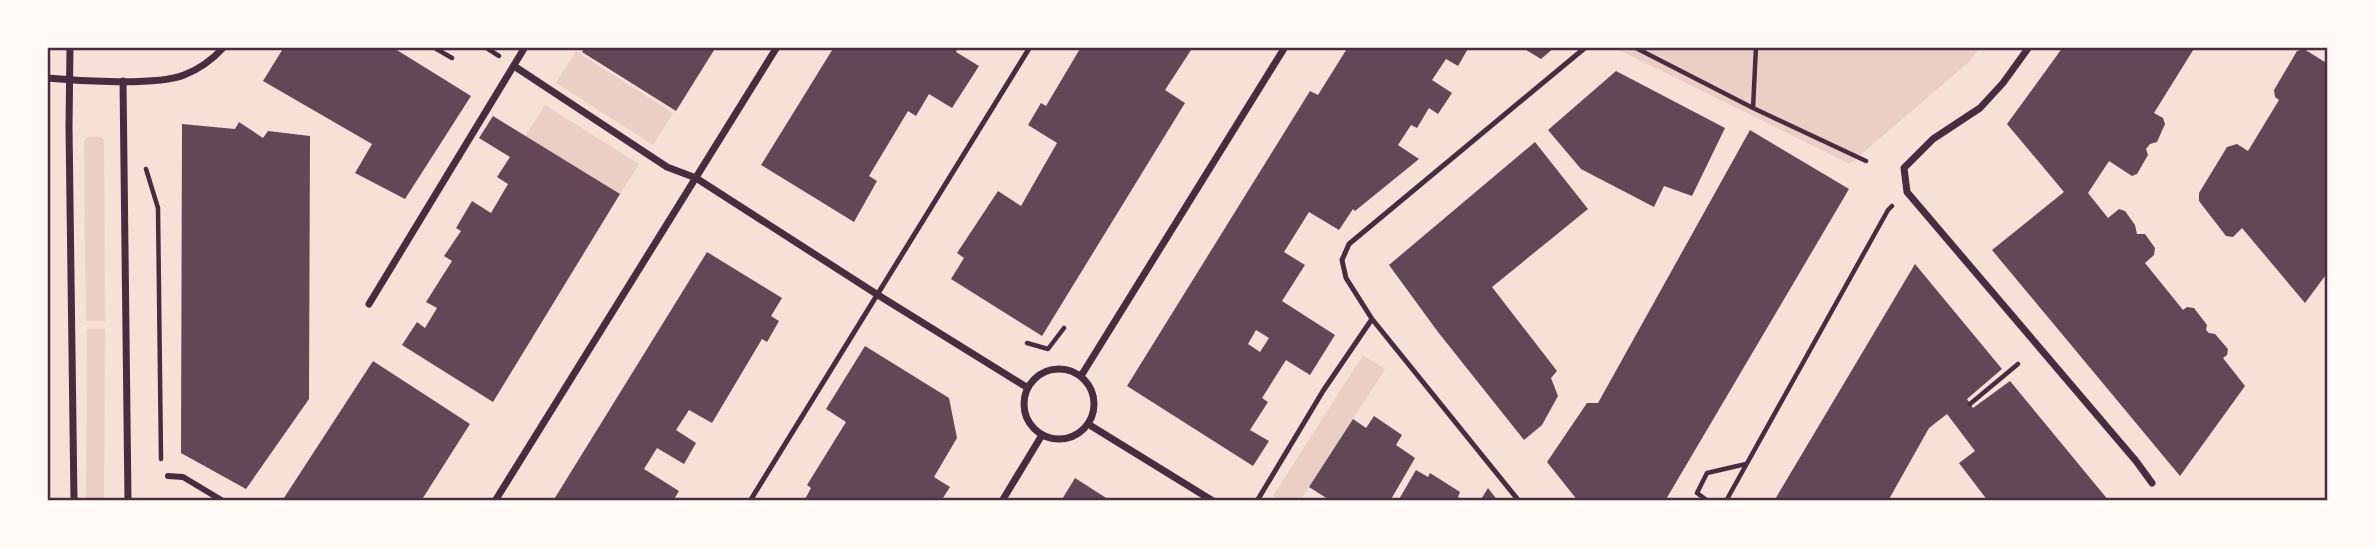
<svg xmlns="http://www.w3.org/2000/svg" width="2375" height="548" viewBox="0 0 2375 548" font-family="Ubuntu,sans-serif">
<style>
.green{fill:#ebcfc5}
.building{fill:#644757;fill-rule:evenodd}
.lines{fill:none;stroke-linecap:round;stroke-linejoin:round}
.path{stroke:#4a2c40;stroke-width:4.5}
.service{stroke:#4a2c40;stroke-width:5}
.pedestrian{stroke:#4a2c40;stroke-width:6}
.minor{stroke:#4a2c40;stroke-width:7}
.neatline{fill:none;stroke:#4a2c40;stroke-width:2.5}
</style>
<rect width="100%" height="100%" fill="#f7e1d7"/>
<!-- green -->
<path class="green" d="M 1619,47 L 1980,47 L 1969,62 L 1850,164 L 1617,49 Z
M 576,51 L 673,113 L 653,145 L 556,83 Z
M 545,105 L 639,164 L 620,194 L 525,136 Z
M 87,137 L 101,137 L 104,140 L 105,321 L 86,321 L 84,142 Z
M 87,329 L 105,329 L 104,501 L 86,501 Z
M 1363,355 L 1385,369 L 1300,501 L 1281,501 L 1273,496 Z"/>
<!-- building -->
<path class="building" d="M 284,47 L 392,47 L 471,96 L 405,199 L 355,173 L 372,144 L 263,81 Z
M 585,47 L 716,47 L 676,111 L 582,52 Z
M 834,47 L 958,47 L 956,52 L 979,66 L 952,108 L 929,94 L 916,116 L 908,111 L 869,176 L 877,181 L 854,222 L 761,165 Z
M 1081,47 L 1193,47 L 1165,90 L 1185,103 L 1042,336 L 951,279 L 964,258 L 957,253 L 998,191 L 1021,206 L 1057,143 L 1028,125 L 1041,103 L 1046,106 Z
M 1348,47 L 1469,47 L 1458,66 L 1446,59 L 1432,80 L 1452,93 L 1438,114 L 1429,108 L 1417,128 L 1411,125 L 1398,145 L 1419,159 L 1355,211 L 1353,209 L 1339,230 L 1309,212 L 1284,252 L 1305,265 L 1282,301 L 1335,335 L 1310,375 L 1286,360 L 1262,398 L 1268,402 L 1250,430 L 1269,441 L 1253,466 L 1127,386 L 1310,91 L 1318,95 ZM 1256,330 L 1269,338 L 1260,352 L 1248,344 Z
M 1521,47 L 1555,47 L 1541,59 Z
M 2063,47 L 2195,47 L 2154,113 L 2163,118 L 2165,124 L 2157,142 L 2150,144 L 2146,149 L 2148,155 L 2137,174 L 2132,176 L 2109,161 L 2088,193 L 2108,218 L 2119,209 L 2125,211 L 2135,225 L 2137,234 L 2145,234 L 2155,248 L 2154,255 L 2145,263 L 2183,310 L 2187,307 L 2194,308 L 2207,325 L 2206,330 L 2209,333 L 2215,334 L 2228,349 L 2227,355 L 2223,358 L 2245,386 L 2180,476 L 1992,250 L 2064,192 L 2007,124 Z
M 2304,49 L 2328,64 L 2328,272 L 2305,303 L 2242,228 L 2233,237 L 2226,236 L 2199,201 L 2199,193 L 2227,147 L 2237,144 L 2248,151 L 2279,100 L 2275,97 L 2274,90 L 2297,51 Z
M 1616,71 L 1725,128 L 1692,196 L 1664,186 L 1654,207 L 1581,169 L 1548,130 Z
M 493,116 L 620,194 L 493,402 L 402,345 L 417,322 L 425,328 L 437,308 L 426,302 L 452,261 L 444,256 L 461,231 L 456,228 L 472,201 L 491,213 L 508,184 L 497,177 L 510,157 L 479,138 Z
M 239,122 L 263,138 L 268,131 L 310,136 L 309,399 L 246,489 L 181,453 L 182,124 L 235,129 Z
M 1750,130 L 1849,189 L 1665,501 L 1578,501 L 1547,462 L 1587,403 L 1598,403 Z
M 1535,142 L 1588,209 L 1492,287 L 1557,371 L 1551,378 L 1558,396 L 1542,425 L 1524,440 L 1438,332 L 1389,265 Z
M 707,252 L 782,298 L 771,316 L 779,321 L 767,342 L 762,339 L 712,423 L 689,410 L 676,430 L 696,443 L 684,464 L 657,448 L 644,469 L 679,491 L 673,501 L 553,501 Z
M 1915,264 L 2002,369 L 1967,399 L 1973,408 L 2010,381 L 2109,501 L 1988,501 L 1959,463 L 1975,451 L 1947,414 L 1929,428 L 1888,501 L 1774,501 Z
M 865,346 L 949,398 L 957,438 L 934,477 L 950,487 L 941,501 L 804,501 L 811,488 L 807,485 L 846,422 L 826,409 Z
M 373,361 L 470,424 L 421,501 L 282,501 Z
M 1374,416 L 1402,435 L 1396,445 L 1415,458 L 1390,501 L 1331,501 L 1309,487 L 1353,419 L 1366,428 Z
M 1416,470 L 1428,477 L 1430,473 L 1460,492 L 1458,497 L 1465,501 L 1398,501 Z
M 1075,478 L 1111,501 L 1061,501 Z
M 1488,488 L 1498,501 L 1480,501 Z"/>
<g class="lines">
<!-- path -->
<path class="path" d="M 433,47 L 452,58
M 485,47 L 499,56
M 1634,47 L 1753,108 L 1866,161
M 1753,108 L 1756,47
M 146,169 L 158,208 L 161,459
M 1027,343 L 1048,349 L 1064,328
M 1970,404 L 2018,364
M 1708,501 L 1697,493 L 1707,473 L 1746,464
M 1726,501 L 1888,210 L 1892,206"/>
<!-- service -->
<path class="service" d="M 750,501 L 1030,47
M 1257,501 L 1323,391 L 1372,319
M 1519,501 L 1372,319 L 1346,278 L 1342,260 L 1349,244 L 1586,47"/>
<!-- pedestrian -->
<path class="pedestrian" d="M 168,476 L 183,477 L 223,501"/>
<!-- minor -->
<path class="minor" d="M 70,47 L 69,127 L 74,501
M 2029,47 L 2003,83 L 1980,108 L 1933,139 L 1904,168 L 1907,192 L 2136,461 L 2152,483
M 514,66 L 667,167 L 696,178 L 878,295 L 1028,388
M 47,78 C 78,81 157,86 184,75 C 200,69 212,60 224,47
M 123,81 L 128,501
M 369,304 L 525,47
M1024 404a35 35 0 1 1 70 0a35 35 0 1 1-70 0Z
M 1081,376 L 1285,47
M 1088,424 L 1213,501
M 495,501 L 777,47
M 1002,501 L 1042,435"/>
</g>
<!-- border -->
<rect width="2375" height="548" fill="none" stroke="#fffaf5" stroke-width="98"/>
<rect x="49" y="49" width="2277" height="450" class="neatline"/>
</svg>
